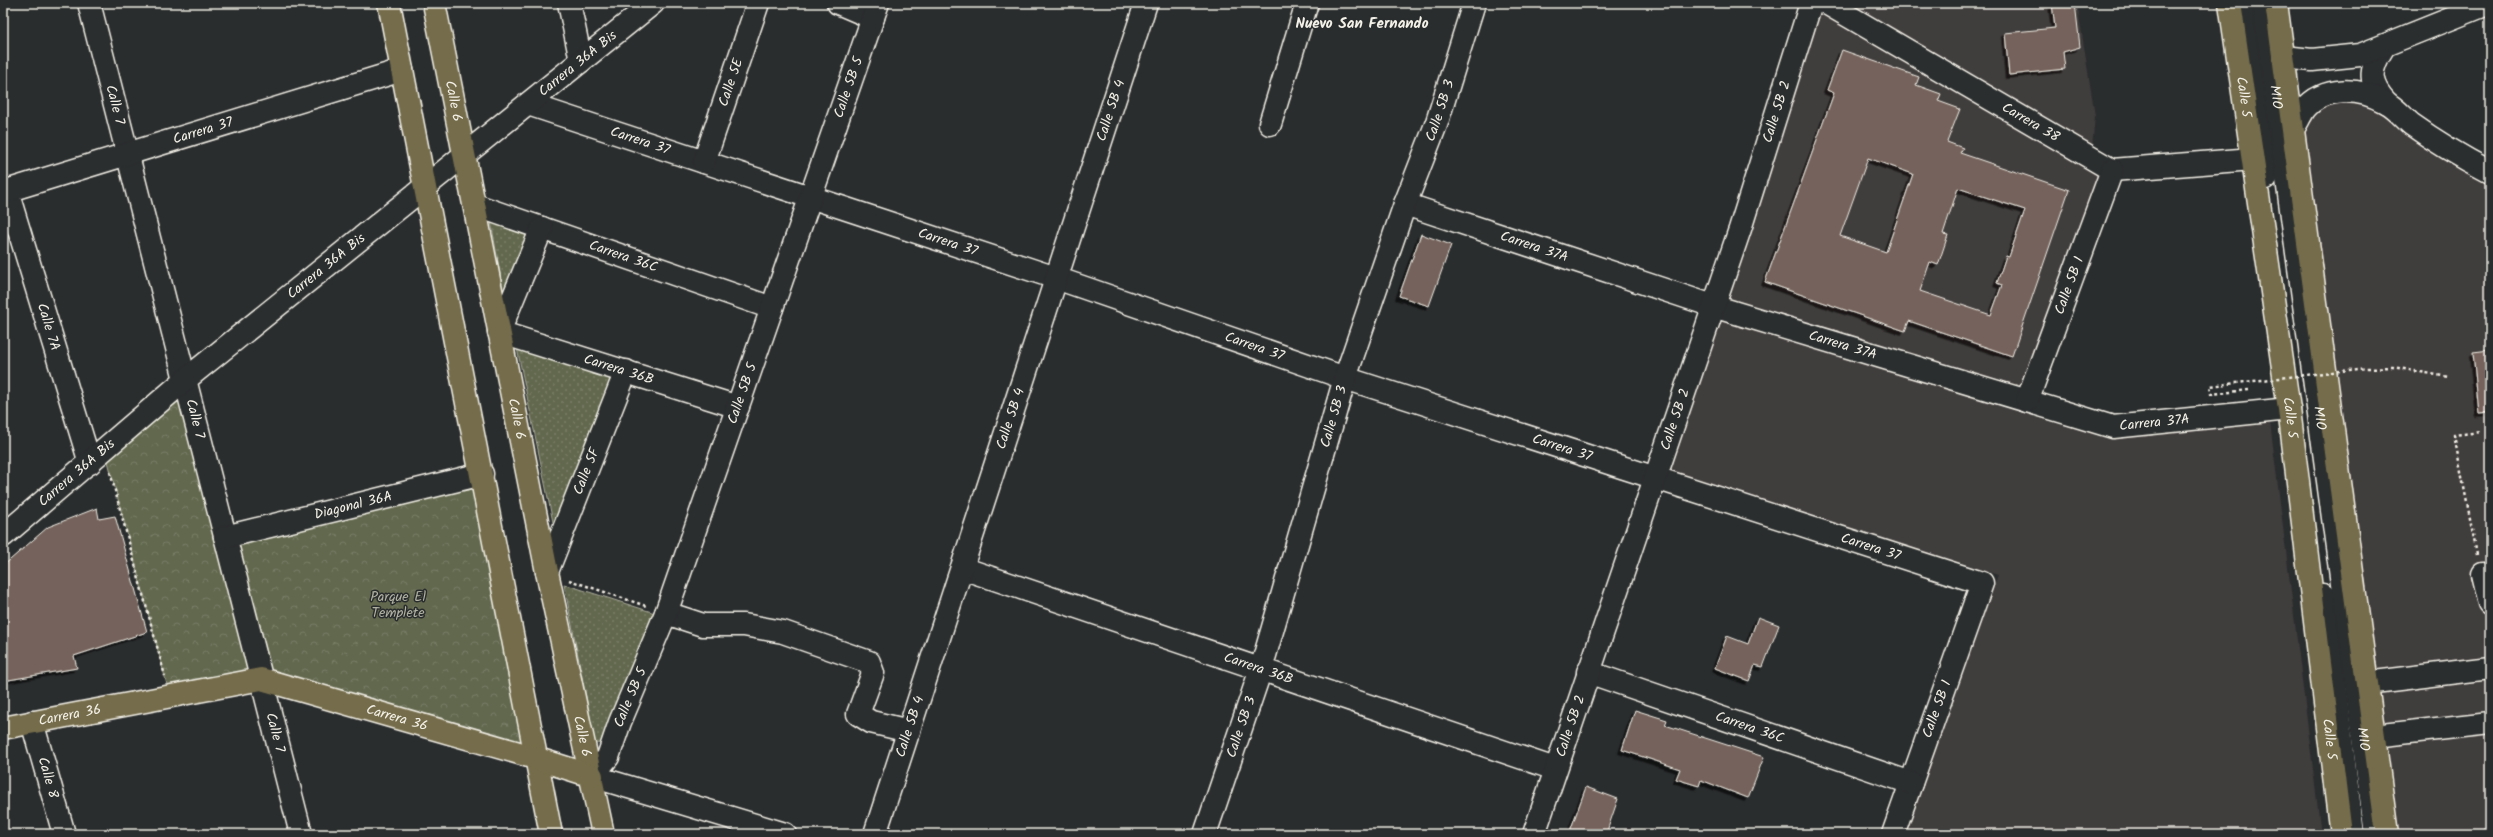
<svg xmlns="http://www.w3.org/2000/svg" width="2493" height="837" viewBox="0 0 2493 837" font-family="Kalam,sans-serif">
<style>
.built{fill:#403d3c}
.grass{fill:url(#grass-dots);stroke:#abac9b}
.park{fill:url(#park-crowns);stroke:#abac9b}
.building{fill:#74625b;stroke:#f4f1e8;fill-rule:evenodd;filter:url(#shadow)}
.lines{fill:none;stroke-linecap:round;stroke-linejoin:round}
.minor-casing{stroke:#f4f1e8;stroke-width:25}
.major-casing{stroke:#f4f1e8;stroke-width:25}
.path{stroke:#f4f1e8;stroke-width:2.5;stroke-dasharray:3 3;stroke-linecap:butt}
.minor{stroke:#2a2d2e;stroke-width:22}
.major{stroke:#746c4b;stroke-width:22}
.path-bridge{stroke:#f4f1e8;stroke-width:2.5;stroke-dasharray:3 3;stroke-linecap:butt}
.labels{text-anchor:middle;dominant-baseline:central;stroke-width:3;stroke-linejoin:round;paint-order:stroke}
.street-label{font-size:14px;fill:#f4f1e8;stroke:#2a2d2e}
.park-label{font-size:14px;fill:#b2b3a3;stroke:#2a2d2e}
.neighbourhood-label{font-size:15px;font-weight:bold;fill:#f4f1e8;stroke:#2a2d2e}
</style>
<defs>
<pattern id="grass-dots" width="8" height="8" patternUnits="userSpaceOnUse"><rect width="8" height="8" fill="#62684e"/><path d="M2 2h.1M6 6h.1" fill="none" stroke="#797e68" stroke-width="1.8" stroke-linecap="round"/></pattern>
<pattern id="park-crowns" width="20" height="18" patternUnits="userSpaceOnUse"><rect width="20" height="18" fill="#62684e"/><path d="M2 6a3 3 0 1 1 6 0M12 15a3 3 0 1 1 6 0" fill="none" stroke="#797e68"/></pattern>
<filter id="shadow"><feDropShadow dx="-3.5" dy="3.5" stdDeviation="0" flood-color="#0009"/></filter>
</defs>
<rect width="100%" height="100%" fill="#2a2d2e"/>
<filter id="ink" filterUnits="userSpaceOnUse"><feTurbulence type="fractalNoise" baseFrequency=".025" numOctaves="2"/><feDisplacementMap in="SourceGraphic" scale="8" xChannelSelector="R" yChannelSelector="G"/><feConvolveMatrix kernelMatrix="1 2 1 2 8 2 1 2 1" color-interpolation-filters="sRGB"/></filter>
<g filter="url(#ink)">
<!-- built -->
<path class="built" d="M 1811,3 L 2077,3 L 2095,116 L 2091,158 L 2112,170 L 2027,401 L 1713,306 Z
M 2342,91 L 2490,172 L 2490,834 L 2387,834 L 2293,129 Z
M 1721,317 L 2022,413 L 2110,439 L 2270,422 L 2321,834 L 1903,834 L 1998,575 L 1667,470 Z"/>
<!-- grass -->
<path class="grass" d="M 489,210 L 538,230 L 505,302 Z
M 517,348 L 622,373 L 554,527 Z
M 564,584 L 661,615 L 607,744 L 595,743 Z"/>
<!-- park -->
<path class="park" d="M 185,380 L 225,536 L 482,474 L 538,760 L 261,679 L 170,696 L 105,450 Z"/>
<!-- building -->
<path class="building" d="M 2052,3 L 2075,3 L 2080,47 L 2063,52 L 2065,69 L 2009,75 L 2005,33 L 2055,28 Z
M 1842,50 L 1919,77 L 1916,85 L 1941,94 L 1938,101 L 1960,109 L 1947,142 L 1963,148 L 1960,153 L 2069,190 L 2012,356 L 1909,321 L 1905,331 L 1765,282 L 1834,93 L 1827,90 ZM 1868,158 L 1913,174 L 1886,252 L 1840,236 ZM 1958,188 L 2025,210 L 2009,257 L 2006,256 L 1997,283 L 2002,285 L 1991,315 L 1920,291 L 1930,262 L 1938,265 L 1948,235 L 1943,234 Z
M 1421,234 L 1451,245 L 1429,306 L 1399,296 Z
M 2490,350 L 2490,412 L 2479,413 L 2473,352 Z
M 97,508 L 99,519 L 115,516 L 147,632 L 74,656 L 77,668 L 3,681 L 3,566 L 48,527 Z
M 1758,617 L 1779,625 L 1763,667 L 1755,665 L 1749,681 L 1715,668 L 1727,636 L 1748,644 Z
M 1635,710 L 1667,720 L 1665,725 L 1764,757 L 1748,798 L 1701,780 L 1699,786 L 1676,779 L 1680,769 L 1622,750 Z
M 1586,787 L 1618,799 L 1606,834 L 1569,834 Z"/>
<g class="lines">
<!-- minor casing -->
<g class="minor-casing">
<g id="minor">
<path id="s1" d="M 89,3 L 301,834"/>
<path d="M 569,3 L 581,61"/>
<path d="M 838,3 L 873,18"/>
<path id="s2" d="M 1826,3 L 2112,170 L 2253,159"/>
<path d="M 2243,3 L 2266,178"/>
<path id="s3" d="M 2263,3 L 2376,834"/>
<path d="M 2383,48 C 2369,70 2368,83 2387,103"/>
<path d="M 2284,57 L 2312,60 L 2360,55 L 2490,3"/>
<path id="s4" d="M 528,104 L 1056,278 L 1345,378 L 1982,583 L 1893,834"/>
<path d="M 1270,124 L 1307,3"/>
<path d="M 2293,129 C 2297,123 2300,116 2304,110 C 2324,85 2360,88 2385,102 C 2395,107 2403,117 2411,124 C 2436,142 2463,158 2490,172"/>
<path id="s5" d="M 704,162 L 758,3"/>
<path id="s6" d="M 7,191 L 90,463"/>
<path id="s7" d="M 3,192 L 402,70"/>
<path id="s8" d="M 1405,204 L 1713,306 L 2113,427 L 2289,409"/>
<path id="s9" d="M 475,205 L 772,308"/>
<path id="s10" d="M 542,228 L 499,332 L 738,407"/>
<path id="s11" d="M 2027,401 L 2112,170"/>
<path id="s12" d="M 3,536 L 185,380 L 653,3"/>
<path id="s13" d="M 225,537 L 482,474"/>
<path id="s14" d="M 962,568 L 1555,769"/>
<path id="s15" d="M 547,572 L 626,371"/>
<path d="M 2483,574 L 2490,603"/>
<path d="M 2323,595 L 2353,834"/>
<path d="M 666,613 L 703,625 L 744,625 L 783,632 L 869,662 L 873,673 L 858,714 L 871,722 L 909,731"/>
<path id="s16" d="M 1588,672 L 1911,783"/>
<path d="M 2366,683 L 2490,668"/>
<path id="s17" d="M 32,722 L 64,834"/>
<path d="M 2374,736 L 2490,723"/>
<path id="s18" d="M 785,834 L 592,776 L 608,757 L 620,722 L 666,613 L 878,3"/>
<path id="s19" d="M 875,834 L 1146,3"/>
<path id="s20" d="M 1205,834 L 1261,669 L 1345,378 L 1405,204 L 1437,122 L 1474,3"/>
<path id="s21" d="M 1534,834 L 1740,229 L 1811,3"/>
</g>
</g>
<!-- major casing -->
<g class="major-casing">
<g id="major">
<path d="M 389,3 L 551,834"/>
<path id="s22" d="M 434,3 L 547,572 L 603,834"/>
<path id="s23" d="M 2230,3 L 2289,409 L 2341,834"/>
<path d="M 2276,3 L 2387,834"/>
<path id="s24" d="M 3,728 L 261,679 L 519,753 L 592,776"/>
</g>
</g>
<!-- path -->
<path class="path" d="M 2367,368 L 2393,367 L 2448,377
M 110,472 L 165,676
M 2477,555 L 2454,435 L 2481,432
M 569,580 L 646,606"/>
<!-- minor -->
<use href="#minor" class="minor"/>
<!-- major -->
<use href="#major" class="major"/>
<!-- path-bridge -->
<path class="path-bridge" d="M 2249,390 L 2211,394 L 2210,386 L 2367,368"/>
</g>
</g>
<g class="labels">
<!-- street labels -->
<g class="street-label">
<text stroke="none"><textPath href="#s12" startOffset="744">Carrera 36A Bis</textPath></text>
<text stroke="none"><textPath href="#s5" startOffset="84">Calle 5E</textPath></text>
<text stroke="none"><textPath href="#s18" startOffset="938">Calle 5B 5</textPath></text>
<text stroke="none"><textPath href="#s23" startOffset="95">Calle 5</textPath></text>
<text stroke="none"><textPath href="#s3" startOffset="95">MIO</textPath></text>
<text stroke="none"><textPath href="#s22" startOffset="100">Calle 6</textPath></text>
<text stroke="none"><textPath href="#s1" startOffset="105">Calle 7</textPath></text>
<text stroke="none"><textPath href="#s19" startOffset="761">Calle 5B 4</textPath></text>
<text stroke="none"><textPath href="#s20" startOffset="761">Calle 5B 3</textPath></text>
<text stroke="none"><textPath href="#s21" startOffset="762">Calle 5B 2</textPath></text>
<text stroke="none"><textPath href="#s2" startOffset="237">Carrera 38</textPath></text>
<text stroke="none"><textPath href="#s7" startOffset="209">Carrera 37</textPath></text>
<text stroke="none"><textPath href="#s4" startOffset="118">Carrera 37</textPath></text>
<text stroke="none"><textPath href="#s4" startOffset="442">Carrera 37</textPath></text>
<text stroke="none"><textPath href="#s8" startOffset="136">Carrera 37A</textPath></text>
<text stroke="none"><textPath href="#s9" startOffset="157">Carrera 36C</textPath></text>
<text stroke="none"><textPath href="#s12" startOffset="421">Carrera 36A Bis</textPath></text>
<text stroke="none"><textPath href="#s11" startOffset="123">Calle 5B 1</textPath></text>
<text stroke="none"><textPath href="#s6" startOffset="142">Calle 7A</textPath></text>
<text stroke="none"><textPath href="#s8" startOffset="460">Carrera 37A</textPath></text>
<text stroke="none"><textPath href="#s4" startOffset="766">Carrera 37</textPath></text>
<text stroke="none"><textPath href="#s10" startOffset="238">Carrera 36B</textPath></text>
<text stroke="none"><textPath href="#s18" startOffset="614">Calle 5B 5</textPath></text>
<text stroke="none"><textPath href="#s20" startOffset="437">Calle 5B 3</textPath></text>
<text stroke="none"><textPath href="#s23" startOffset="419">Calle 5</textPath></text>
<text stroke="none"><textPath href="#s3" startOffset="419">MIO</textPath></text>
<text stroke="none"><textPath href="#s1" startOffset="429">Calle 7</textPath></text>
<text stroke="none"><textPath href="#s22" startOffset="424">Calle 6</textPath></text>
<text stroke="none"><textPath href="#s19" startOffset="437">Calle 5B 4</textPath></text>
<text stroke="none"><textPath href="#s21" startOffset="438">Calle 5B 2</textPath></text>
<text stroke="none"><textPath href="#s8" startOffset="784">Carrera 37A</textPath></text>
<text stroke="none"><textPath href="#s4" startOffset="1090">Carrera 37</textPath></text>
<text stroke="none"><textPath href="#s15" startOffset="108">Calle 5F</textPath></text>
<text stroke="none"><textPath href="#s12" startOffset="97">Carrera 36A Bis</textPath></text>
<text stroke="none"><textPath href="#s13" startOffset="132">Diagonal 36A</textPath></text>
<text stroke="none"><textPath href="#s4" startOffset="1414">Carrera 37</textPath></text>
<text stroke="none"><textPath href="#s14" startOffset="313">Carrera 36B</textPath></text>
<text stroke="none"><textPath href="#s18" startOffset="290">Calle 5B 5</textPath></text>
<text transform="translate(1937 709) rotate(-70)">Calle 5B 1</text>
<text stroke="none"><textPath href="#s24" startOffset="68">Carrera 36</textPath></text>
<text stroke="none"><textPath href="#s24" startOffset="404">Carrera 36</textPath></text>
<text stroke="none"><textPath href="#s21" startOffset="114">Calle 5B 2</textPath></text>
<text stroke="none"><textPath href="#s19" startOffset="113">Calle 5B 4</textPath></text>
<text stroke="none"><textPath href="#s20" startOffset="113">Calle 5B 3</textPath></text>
<text stroke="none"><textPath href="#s16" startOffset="171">Carrera 36C</textPath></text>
<text stroke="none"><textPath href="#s1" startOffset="753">Calle 7</textPath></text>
<text stroke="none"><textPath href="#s22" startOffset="748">Calle 6</textPath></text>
<text stroke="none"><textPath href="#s23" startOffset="743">Calle 5</textPath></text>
<text stroke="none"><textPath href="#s3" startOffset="743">MIO</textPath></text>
<text stroke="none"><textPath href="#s17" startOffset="58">Calle 8</textPath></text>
</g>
<!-- park labels -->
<g class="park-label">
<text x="398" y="597">Parque El<tspan x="398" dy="16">Templete</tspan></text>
</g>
<!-- neighbourhood labels -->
<g class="neighbourhood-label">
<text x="1362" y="24">Nuevo San Fernando</text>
</g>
</g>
<!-- margin -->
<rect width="2493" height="837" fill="none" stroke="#2a2d2e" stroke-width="16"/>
<rect x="8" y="8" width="2477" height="821" fill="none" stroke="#f4f1e8" stroke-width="1.5" filter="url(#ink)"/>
</svg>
